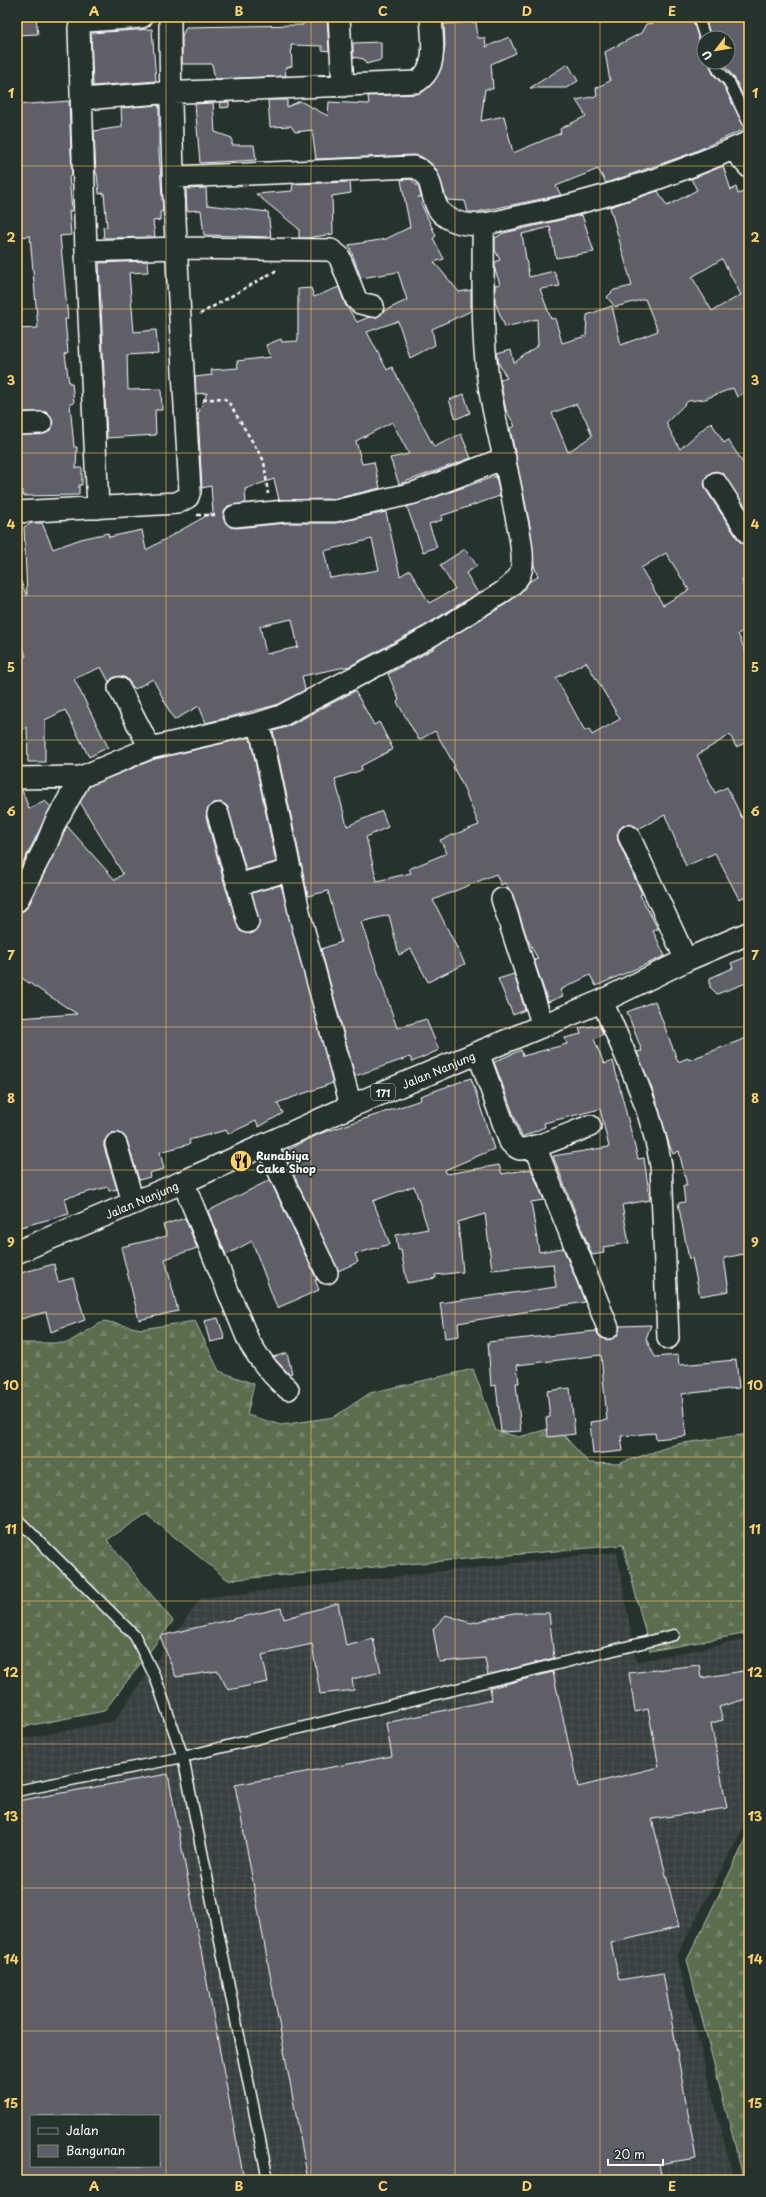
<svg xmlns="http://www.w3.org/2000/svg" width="766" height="2197" viewBox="0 0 766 2197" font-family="'Playpen Sans',sans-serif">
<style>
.industrial{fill:url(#industrial-grid);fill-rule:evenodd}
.forest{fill:url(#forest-firs);stroke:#acb6a8}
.building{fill:#5e5e6b;stroke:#fff;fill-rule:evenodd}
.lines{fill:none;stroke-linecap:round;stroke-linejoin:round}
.service-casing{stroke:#fff;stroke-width:13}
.minor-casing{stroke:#fff;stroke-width:24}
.primary-casing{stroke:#fff;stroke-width:25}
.path{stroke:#fff;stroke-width:2.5;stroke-dasharray:4 3;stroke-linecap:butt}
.service{stroke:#26332d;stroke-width:10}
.minor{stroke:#26332d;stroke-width:21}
.primary{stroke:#26332d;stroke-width:22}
.grid{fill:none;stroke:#ffd166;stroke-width:1;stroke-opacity:0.55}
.labels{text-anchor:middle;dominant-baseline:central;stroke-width:3.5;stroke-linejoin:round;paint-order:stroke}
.shield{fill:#26332d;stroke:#bec2c0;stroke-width:1}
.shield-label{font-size:10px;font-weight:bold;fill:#fff}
.street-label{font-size:11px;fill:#fff;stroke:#26332d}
.poi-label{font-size:11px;font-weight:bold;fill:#fff;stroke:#26332d;text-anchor:start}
.neatline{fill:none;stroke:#ffd166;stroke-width:1.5}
.grid-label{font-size:13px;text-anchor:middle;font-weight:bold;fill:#ffd166}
</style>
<defs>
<pattern id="industrial-grid" width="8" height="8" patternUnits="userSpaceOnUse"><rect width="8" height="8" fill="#374040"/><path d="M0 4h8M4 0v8" fill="none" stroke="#4b5353"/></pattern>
<pattern id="forest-firs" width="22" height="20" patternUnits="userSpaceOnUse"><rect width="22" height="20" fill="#5a6d50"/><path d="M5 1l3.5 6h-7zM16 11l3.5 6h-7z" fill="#73836a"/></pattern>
</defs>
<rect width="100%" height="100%" fill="#26332d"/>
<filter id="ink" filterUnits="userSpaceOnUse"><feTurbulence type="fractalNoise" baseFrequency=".025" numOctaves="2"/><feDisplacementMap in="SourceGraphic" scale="8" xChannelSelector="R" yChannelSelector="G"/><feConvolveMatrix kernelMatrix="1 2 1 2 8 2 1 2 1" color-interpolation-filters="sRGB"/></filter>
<g filter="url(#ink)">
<!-- industrial -->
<path class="industrial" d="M 617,1552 L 636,1662 L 749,1639 L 749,1816 L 677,1956 L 734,2180 L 17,2180 L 17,1740 L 114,1721 L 201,1598 ZM 31,2116 L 159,2116 L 159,2166 L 31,2166 Z"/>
<!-- forest -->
<path class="forest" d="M 104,1321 L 141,1329 L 195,1321 L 219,1371 L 254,1384 L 247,1415 L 281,1425 L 334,1417 L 370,1393 L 473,1369 L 496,1431 L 519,1437 L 556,1427 L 589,1463 L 618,1464 L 677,1444 L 749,1434 L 749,1633 L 650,1651 L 623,1545 L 228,1580 L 146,1514 L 107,1540 L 173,1621 L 104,1711 L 17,1728 L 17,1343 L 67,1343 Z
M 749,1833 L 749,2180 L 744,2180 L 687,1960 Z"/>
<!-- building -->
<path class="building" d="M 17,17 L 36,17 L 38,34 L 17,35 Z
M 303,17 L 327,17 L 329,51 L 322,50 L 322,46 L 291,45 L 292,66 L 285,68 L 286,76 L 215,79 L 212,64 L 182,64 L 182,36 L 186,27 L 303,25 Z
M 651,17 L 692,17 L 699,40 L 704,44 L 704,62 L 709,62 L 713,74 L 724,86 L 745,129 L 689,154 L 606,183 L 598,169 L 556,186 L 561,195 L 477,212 L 468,212 L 465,201 L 447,200 L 437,170 L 428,161 L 420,156 L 414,155 L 316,159 L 312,130 L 295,132 L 291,126 L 270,127 L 268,100 L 287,100 L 287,107 L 300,101 L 328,116 L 329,102 L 369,104 L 368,96 L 417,94 L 423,92 L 433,83 L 442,66 L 445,45 L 444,24 L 476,22 L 478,38 L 485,38 L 486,47 L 509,37 L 516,53 L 491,64 L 493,89 L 485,89 L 481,121 L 504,116 L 513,153 L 561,133 L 560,129 L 586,116 L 576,100 L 597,96 L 596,88 L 610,81 L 605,52 L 641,33 L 646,24 L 653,23 Z
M 705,17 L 749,17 L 749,109 L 735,79 L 722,62 L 728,62 L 728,38 L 711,38 Z
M 152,29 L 156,81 L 93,86 L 91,33 Z
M 381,42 L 381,60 L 366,64 L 364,59 L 353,57 L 353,43 Z
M 568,64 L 578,81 L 566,88 L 530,88 Z
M 69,101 L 72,176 L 69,176 L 72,211 L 69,211 L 71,235 L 60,236 L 68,319 L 65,319 L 68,353 L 65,354 L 69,383 L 72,383 L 74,403 L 70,404 L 74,447 L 77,447 L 76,468 L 82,468 L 82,485 L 79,485 L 79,495 L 23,496 L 22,490 L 17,491 L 17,436 L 47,433 L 51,429 L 53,423 L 51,417 L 46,412 L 17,412 L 17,329 L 38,328 L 30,236 L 17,237 L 17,105 Z
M 220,102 L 229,102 L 229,107 L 221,108 Z
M 213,103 L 215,132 L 232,138 L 232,145 L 254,145 L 256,160 L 200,163 L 195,104 Z
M 159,105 L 159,152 L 163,211 L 160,212 L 160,220 L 153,221 L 155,237 L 104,238 L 103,227 L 107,227 L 104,193 L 99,194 L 97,174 L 96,174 L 94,131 L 122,127 L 121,108 Z
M 723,166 L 731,190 L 736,187 L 738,194 L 749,190 L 749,390 L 737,397 L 733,388 L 705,399 L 688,401 L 666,423 L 680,449 L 711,422 L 724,443 L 728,440 L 744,464 L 749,461 L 749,512 L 722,473 L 716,471 L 710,473 L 706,477 L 704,483 L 706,490 L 739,541 L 749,546 L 749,577 L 742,580 L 749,610 L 749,627 L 738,634 L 749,659 L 749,741 L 736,747 L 730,735 L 697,755 L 715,793 L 727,787 L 742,818 L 749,815 L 749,895 L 739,899 L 715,853 L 686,866 L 665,815 L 638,829 L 630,824 L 624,825 L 617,835 L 618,841 L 642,894 L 640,895 L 658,929 L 653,931 L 665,956 L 596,986 L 590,975 L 560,990 L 563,996 L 548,1002 L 534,960 L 538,959 L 527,938 L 513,895 L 505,883 L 501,885 L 496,874 L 433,900 L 465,964 L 428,982 L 411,949 L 399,955 L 389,915 L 361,922 L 397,1028 L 426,1019 L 439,1050 L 412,1062 L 410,1057 L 355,1076 L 321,949 L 341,942 L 328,891 L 308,896 L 273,731 L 287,727 L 355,691 L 374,725 L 379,722 L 393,749 L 361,766 L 362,770 L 335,779 L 347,826 L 382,811 L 388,827 L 366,837 L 377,881 L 411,873 L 409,869 L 447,853 L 440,840 L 479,825 L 462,784 L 453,767 L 455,766 L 435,731 L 419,740 L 397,702 L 399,700 L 388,674 L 435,648 L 433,648 L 506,604 L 519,594 L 530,581 L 538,577 L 534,565 L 530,526 L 510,428 L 515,426 L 506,410 L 500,380 L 507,378 L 499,364 L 497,353 L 511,349 L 514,363 L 538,345 L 537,319 L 505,327 L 495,302 L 495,285 L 500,284 L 495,270 L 495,262 L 500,260 L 495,250 L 495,238 L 504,233 L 582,215 L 594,252 L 556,258 L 550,227 L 522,234 L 529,277 L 554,271 L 560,286 L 540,289 L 551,319 L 555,318 L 562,343 L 586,336 L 587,315 L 612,306 L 621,345 L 658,331 L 645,299 L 615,307 L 607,297 L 614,290 L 632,286 L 610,207 L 658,191 L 667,206 L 697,190 L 691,179 ZM 722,259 L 741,295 L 712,311 L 692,277 ZM 576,404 L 586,420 L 592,436 L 568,452 L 552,413 ZM 666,553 L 689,590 L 663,605 L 641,568 ZM 586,662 L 620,719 L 592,735 L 589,729 L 585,731 L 556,678 Z
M 411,179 L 419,188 L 421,197 L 418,197 L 436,236 L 433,238 L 444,259 L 434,262 L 459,292 L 471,290 L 471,311 L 432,329 L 435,345 L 410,358 L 398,321 L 367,332 L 387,370 L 392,367 L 434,447 L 461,434 L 471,458 L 399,484 L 390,458 L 409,454 L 392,422 L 356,441 L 362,464 L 374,462 L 380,488 L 334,499 L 279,500 L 274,479 L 245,489 L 246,503 L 228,506 L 224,511 L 223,518 L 230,527 L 236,528 L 286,523 L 335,523 L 386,512 L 400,576 L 410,570 L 429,603 L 455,589 L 440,565 L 465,549 L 477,566 L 466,573 L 478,593 L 424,626 L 350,666 L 302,676 L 305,690 L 276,705 L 206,723 L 199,706 L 174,720 L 153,679 L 135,689 L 126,678 L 120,676 L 113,678 L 109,682 L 101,667 L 74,679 L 108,747 L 89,757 L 65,710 L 45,720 L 45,762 L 28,762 L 27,727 L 17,733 L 17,660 L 26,656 L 17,632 L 17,573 L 27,596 L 24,527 L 32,523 L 42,523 L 53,549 L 81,539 L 108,533 L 109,537 L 142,530 L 146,550 L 213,512 L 211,486 L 202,488 L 198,414 L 207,393 L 196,394 L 195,377 L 212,375 L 211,370 L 238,368 L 237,361 L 271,357 L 266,345 L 281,339 L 282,342 L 298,341 L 298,289 L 311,288 L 314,297 L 339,287 L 345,304 L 357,322 L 369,317 L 377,317 L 384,311 L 407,300 L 398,272 L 361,278 L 349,245 L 386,239 L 410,227 L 401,180 ZM 372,539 L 379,570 L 330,578 L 324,551 ZM 292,619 L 298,647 L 266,654 L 260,626 Z
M 350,182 L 351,193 L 332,196 L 333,234 L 307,238 L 299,238 L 299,229 L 256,194 L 292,191 L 293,184 Z
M 206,188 L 207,205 L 268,212 L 271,237 L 204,235 L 201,210 L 187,211 L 186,189 Z
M 147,261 L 148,272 L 129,273 L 134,332 L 156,330 L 158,353 L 127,355 L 128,390 L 161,389 L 162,410 L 155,410 L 156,435 L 107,438 L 99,263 Z
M 464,394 L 470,413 L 456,419 L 449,400 Z
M 496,476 L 500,496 L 441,516 L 442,520 L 429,524 L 437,547 L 423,552 L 407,507 Z
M 250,737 L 276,862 L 246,870 L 227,806 L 221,802 L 214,803 L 207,811 L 206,817 L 226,889 L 240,931 L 251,934 L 256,931 L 259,925 L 252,893 L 281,885 L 333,1083 L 277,1103 L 283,1113 L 259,1127 L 256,1121 L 228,1134 L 226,1130 L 189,1140 L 190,1144 L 160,1152 L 164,1169 L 149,1173 L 150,1177 L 139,1180 L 127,1140 L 119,1132 L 112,1133 L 104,1141 L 104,1147 L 117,1189 L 109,1191 L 108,1187 L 65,1198 L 69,1214 L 17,1228 L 17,1018 L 77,1014 L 17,975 L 17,913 L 23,911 L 28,907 L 67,826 L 115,880 L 123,874 L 80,802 L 89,786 L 155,759 Z
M 17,790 L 22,790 L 29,809 L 45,801 L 51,807 L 17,875 Z
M 749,956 L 749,982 L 717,994 L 710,987 L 710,978 L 733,968 L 731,963 Z
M 514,974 L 525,1010 L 513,1015 L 498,979 Z
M 655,1001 L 678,1062 L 688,1058 L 689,1060 L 749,1037 L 749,1253 L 724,1258 L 729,1291 L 700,1296 L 692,1258 L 689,1259 L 678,1203 L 685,1202 L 683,1186 L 687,1186 L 679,1151 L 673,1154 L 669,1144 L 656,1099 L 637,1052 L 642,1051 L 627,1012 Z
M 599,1025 L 603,1034 L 594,1039 L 604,1064 L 613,1061 L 638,1159 L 644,1158 L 650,1200 L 622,1205 L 629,1243 L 603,1247 L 604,1253 L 592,1255 L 553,1156 L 609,1147 L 600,1109 L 544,1123 L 545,1127 L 522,1137 L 494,1062 L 521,1050 L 523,1056 L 567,1044 L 565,1038 L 581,1034 L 579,1028 Z
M 471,1078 L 494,1149 L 445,1170 L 447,1174 L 499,1165 L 502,1174 L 531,1169 L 544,1200 L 531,1202 L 539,1252 L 563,1248 L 585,1302 L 458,1323 L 459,1336 L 445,1338 L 440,1303 L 556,1287 L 553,1264 L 492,1270 L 485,1214 L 458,1222 L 463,1272 L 435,1275 L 436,1278 L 407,1283 L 401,1250 L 398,1250 L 396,1235 L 428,1229 L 414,1186 L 373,1201 L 390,1244 L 355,1254 L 358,1262 L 338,1271 L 283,1152 L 319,1134 L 421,1100 L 420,1096 Z
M 270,1180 L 317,1280 L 315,1280 L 319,1290 L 277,1308 L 252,1241 L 226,1255 L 208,1211 Z
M 185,1218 L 197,1248 L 165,1259 L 178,1311 L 139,1320 L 121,1247 L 167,1236 L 163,1225 Z
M 54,1264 L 58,1282 L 73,1278 L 85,1320 L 51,1332 L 46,1312 L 17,1320 L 17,1274 Z
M 218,1318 L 225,1339 L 210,1342 L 204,1321 Z
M 651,1325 L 646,1339 L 655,1357 L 678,1355 L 679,1365 L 736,1360 L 739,1388 L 682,1394 L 686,1436 L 656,1439 L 655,1433 L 621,1436 L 623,1451 L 593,1454 L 590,1422 L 607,1420 L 601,1355 L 517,1365 L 519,1383 L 516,1383 L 521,1431 L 501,1432 L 496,1385 L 491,1386 L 488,1342 L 596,1331 L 600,1337 L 607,1340 L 617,1336 L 620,1326 Z
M 287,1353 L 292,1373 L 289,1374 L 273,1357 Z
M 570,1388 L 575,1434 L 548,1437 L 546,1418 L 550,1417 L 547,1391 Z
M 338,1603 L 346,1646 L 373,1639 L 381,1672 L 352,1679 L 354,1690 L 320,1694 L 312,1644 L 262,1655 L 268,1682 L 228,1690 L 218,1671 L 176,1677 L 160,1636 L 281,1608 L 284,1619 Z
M 514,1613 L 549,1613 L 554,1658 L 488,1675 L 485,1658 L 439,1662 L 433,1629 L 446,1615 L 471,1623 Z
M 699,1665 L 701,1678 L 749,1670 L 749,1698 L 719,1707 L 723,1720 L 711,1723 L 727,1808 L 652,1819 L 679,1927 L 611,1943 L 619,1980 L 663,1973 L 696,2158 L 659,2164 L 662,2180 L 308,2180 L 235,1785 L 392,1756 L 386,1723 L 492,1700 L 490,1688 L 553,1672 L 578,1787 L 659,1767 L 648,1709 L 635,1712 L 629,1673 Z
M 168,1774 L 244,2180 L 17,2180 L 17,1801 ZM 31,2116 L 159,2116 L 159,2166 L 31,2166 Z"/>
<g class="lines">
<!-- service casing -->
<g class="service-casing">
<path id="service" d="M 698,17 L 705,38
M 715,62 L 719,71 L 729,82 L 749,124
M 17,1519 L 135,1636 L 156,1679 L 183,1757 L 268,2180
M 17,1791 L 183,1757 L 674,1635"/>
</g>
<!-- minor casing -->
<g class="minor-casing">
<path id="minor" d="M 339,17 L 343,86
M 82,99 L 161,93 L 416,82 C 439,69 432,40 431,17
M 733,149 L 749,167
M 174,177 L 414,167 C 441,176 423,208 452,220 C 473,230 500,221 521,216 C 600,201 675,175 749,142
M 86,251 L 176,248 L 331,250 L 339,256 L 356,299 L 360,303 L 373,306
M 17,424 L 41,423
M 716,483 L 749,534
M 98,508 L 86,251 L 79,28 L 81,24 L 87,21 L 142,17
M 17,512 L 177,503 L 188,497 L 190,491 C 181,333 170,175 170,17
M 235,516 L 285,511 L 335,511 L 414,493 L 505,458
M 119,688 L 150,748
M 259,723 L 300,916 L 351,1106
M 17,778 L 81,777
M 218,814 L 248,922
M 629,836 L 686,960
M 237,885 L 291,870
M 502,899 L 543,1026
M 17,901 L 47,843 L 55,823 L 81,777 L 150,748 L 259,723 L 281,716 C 347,680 415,648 478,607 C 491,599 510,590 519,576 C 528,561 516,519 513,501 C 505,454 490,408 486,361 C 481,316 484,270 483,224
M 602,1001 C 625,1055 652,1108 661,1166 L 668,1338
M 478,1053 L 510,1142 C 513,1145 516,1148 520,1149 C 534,1150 575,1131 590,1126
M 116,1144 L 133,1202
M 266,1144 L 327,1273
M 535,1146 L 608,1328
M 183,1182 L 249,1342 C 260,1360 271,1375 288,1389"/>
</g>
<!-- primary casing -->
<g class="primary-casing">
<g id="primary">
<path id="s1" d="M 17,1252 L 183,1182 L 351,1106 L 602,1001 L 686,960 L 749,933"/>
</g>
</g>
<!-- path -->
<path class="path" d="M 200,314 L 277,270
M 203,400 L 223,398 L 228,401 L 264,461 L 268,494
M 197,515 L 216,515"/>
<!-- service -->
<use href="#service" class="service"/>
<!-- minor -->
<use href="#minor" class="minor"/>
<!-- primary -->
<use href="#primary" class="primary"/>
</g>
</g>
<!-- grid -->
<path class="grid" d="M 166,17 L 166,2180M 311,17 L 311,2180M 455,17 L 455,2180M 600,17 L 600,2180M 17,166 L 749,166M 17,309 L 749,309M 17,453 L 749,453M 17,596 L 749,596M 17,740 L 749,740M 17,883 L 749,883M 17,1027 L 749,1027M 17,1170 L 749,1170M 17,1314 L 749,1314M 17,1457 L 749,1457M 17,1601 L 749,1601M 17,1744 L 749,1744M 17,1888 L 749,1888M 17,2031 L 749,2031"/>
<!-- icons -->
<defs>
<g id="restaurant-disc" transform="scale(1.15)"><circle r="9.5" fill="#ffd166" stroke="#26332d"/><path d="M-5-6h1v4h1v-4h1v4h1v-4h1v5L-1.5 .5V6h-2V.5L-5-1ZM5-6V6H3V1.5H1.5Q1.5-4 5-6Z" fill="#111"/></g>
</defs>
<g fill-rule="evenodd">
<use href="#restaurant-disc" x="241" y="1161"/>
</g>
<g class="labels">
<!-- shield labels -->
<rect class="shield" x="371" y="1084" width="24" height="16" rx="3"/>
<g class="shield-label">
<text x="383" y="1092">171</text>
</g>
<!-- street labels -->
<g class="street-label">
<text stroke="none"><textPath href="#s1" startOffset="459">Jalan Nanjung</textPath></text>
<text stroke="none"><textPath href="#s1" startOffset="135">Jalan Nanjung</textPath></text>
</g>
<!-- poi labels -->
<g class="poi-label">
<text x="256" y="1155">Runabiya<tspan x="256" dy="13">Cake Shop</tspan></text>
</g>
</g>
<!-- margin -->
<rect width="766" height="2197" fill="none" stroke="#26332d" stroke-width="44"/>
<!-- legend -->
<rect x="30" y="2115" width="130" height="52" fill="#26332d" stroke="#7d8581"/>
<rect x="38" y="2128" width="20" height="6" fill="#26332d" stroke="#7d8581"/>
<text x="66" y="2135" font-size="12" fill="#ffffff">Jalan</text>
<rect x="38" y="2145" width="20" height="12" fill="#5e5e6b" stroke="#7d8581"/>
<text x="66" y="2155" font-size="12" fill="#ffffff">Bangunan</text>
<!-- north arrow -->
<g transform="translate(716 50) rotate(239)"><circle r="19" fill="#26332d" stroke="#7d8581"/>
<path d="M0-3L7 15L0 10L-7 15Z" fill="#ffd166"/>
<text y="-6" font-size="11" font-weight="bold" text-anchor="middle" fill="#ffffff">U</text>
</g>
<!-- scale -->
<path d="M608 2159v6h55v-6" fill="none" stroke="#ffffff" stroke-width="2"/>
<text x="614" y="2159" font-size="12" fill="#ffffff" stroke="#26332d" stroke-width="3" paint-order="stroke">20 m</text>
<rect x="22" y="22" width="722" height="2153" class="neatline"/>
<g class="grid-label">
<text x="94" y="16">A</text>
<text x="239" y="16">B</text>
<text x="383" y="16">C</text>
<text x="527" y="16">D</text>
<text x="672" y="16">E</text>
<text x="11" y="98">1</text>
<text x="755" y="98">1</text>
<text x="11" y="242">2</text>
<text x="755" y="242">2</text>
<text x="11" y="385">3</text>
<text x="755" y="385">3</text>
<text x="11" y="529">4</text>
<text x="755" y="529">4</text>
<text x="11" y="672">5</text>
<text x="755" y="672">5</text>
<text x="11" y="816">6</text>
<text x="755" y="816">6</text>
<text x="11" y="960">7</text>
<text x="755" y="960">7</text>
<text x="11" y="1103">8</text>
<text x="755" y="1103">8</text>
<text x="11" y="1247">9</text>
<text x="755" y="1247">9</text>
<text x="11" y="1390">10</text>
<text x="755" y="1390">10</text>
<text x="11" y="1534">11</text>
<text x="755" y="1534">11</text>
<text x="11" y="1677">12</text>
<text x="755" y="1677">12</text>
<text x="11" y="1821">13</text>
<text x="755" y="1821">13</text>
<text x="11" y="1964">14</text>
<text x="755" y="1964">14</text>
<text x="11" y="2108">15</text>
<text x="755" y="2108">15</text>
<text x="94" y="2191">A</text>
<text x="239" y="2191">B</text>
<text x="383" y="2191">C</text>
<text x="527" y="2191">D</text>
<text x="672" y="2191">E</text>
</g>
</svg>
